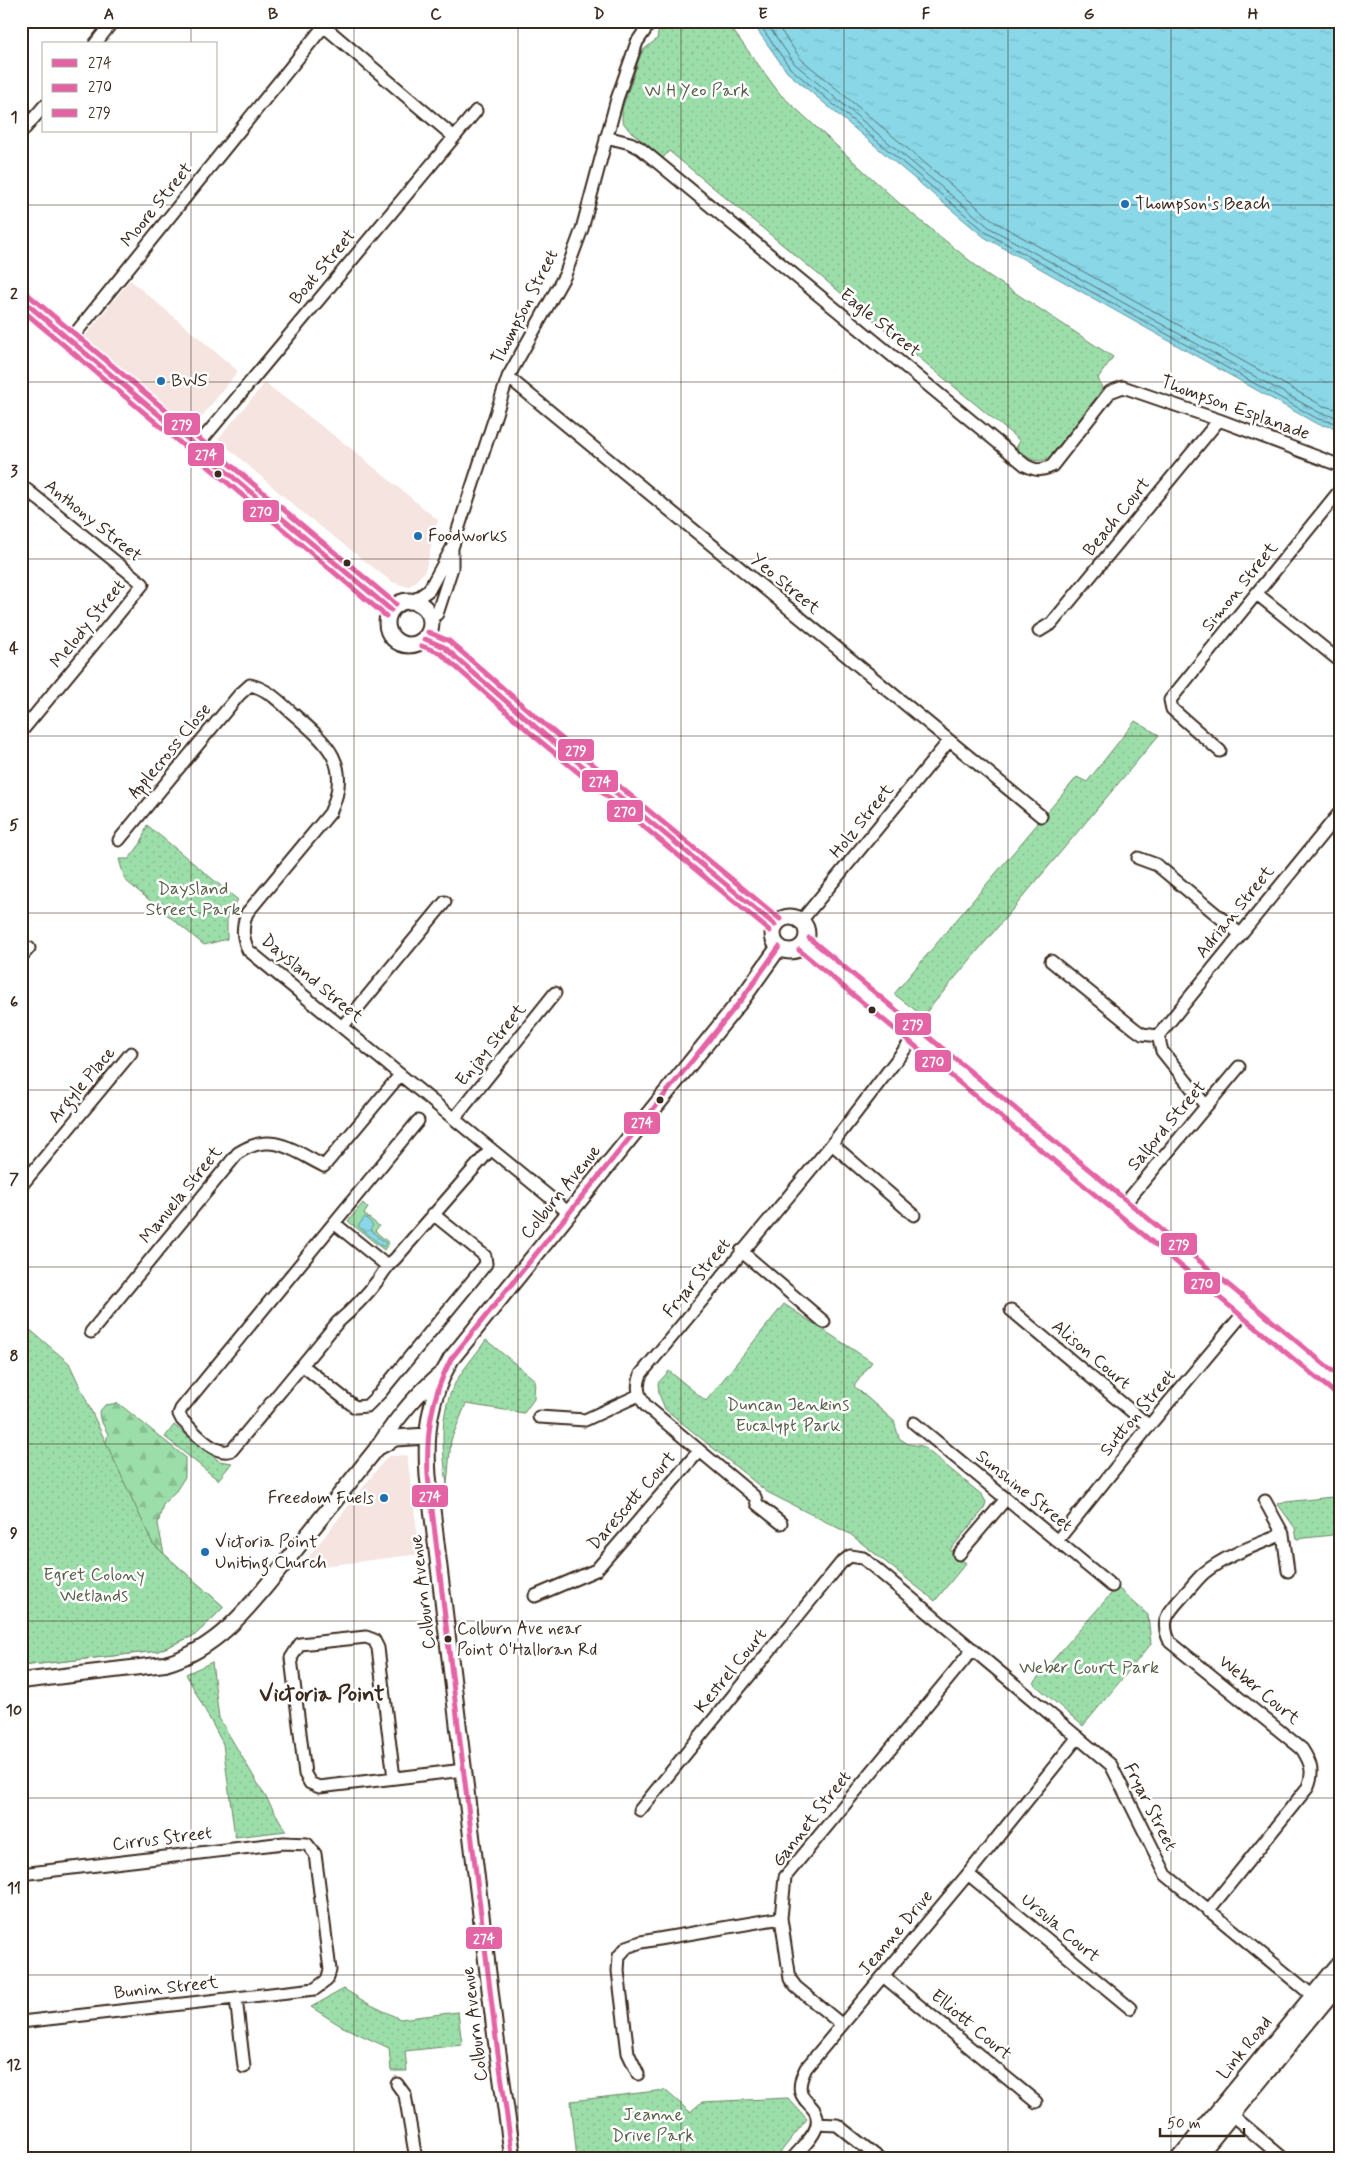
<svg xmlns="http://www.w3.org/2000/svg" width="1362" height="2180" viewBox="0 0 1362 2180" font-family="Mynerve,sans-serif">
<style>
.built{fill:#f5e4e0}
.grass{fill:#9cdea9;stroke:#6c8464}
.forest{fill:url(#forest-firs);stroke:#6c8464}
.park{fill:url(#park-dots);stroke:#6c8464}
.water{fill:url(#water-ripples);stroke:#6a9297}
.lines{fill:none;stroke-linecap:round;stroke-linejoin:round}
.shore{stroke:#5a6f6e;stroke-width:1}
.minor-casing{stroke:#3b2a1e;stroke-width:15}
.tertiary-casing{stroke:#3b2a1e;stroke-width:18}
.secondary-casing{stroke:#3b2a1e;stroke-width:19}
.minor{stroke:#fff;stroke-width:11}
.tertiary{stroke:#fff;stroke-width:14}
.secondary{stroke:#fff;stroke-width:15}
.bus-1-casing{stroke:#fff;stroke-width:9}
.bus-2-casing{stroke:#fff;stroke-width:9}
.bus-3-casing{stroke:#fff;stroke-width:9}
.bus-1{stroke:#e463a4;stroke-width:5}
.bus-2{stroke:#e463a4;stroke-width:5}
.bus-3{stroke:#e463a4;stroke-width:5}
.grid{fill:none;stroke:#3b2a1e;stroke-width:1;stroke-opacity:0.55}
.poi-dot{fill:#1f6fb2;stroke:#fff;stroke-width:2}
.bus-dot{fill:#3b2a1e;stroke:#fff;stroke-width:2}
.labels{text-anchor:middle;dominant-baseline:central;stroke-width:5;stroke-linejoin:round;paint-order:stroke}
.bus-label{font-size:17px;fill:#3b2a1e;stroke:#fff;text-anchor:start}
.park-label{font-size:18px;fill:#586048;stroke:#fff}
.poi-label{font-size:18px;fill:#3b2a1e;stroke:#fff;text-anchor:start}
.street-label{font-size:18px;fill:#3b2a1e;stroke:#fff}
.district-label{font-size:22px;font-weight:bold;fill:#3b2a1e;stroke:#fff}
.line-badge{stroke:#fff;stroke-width:2}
.badge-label{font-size:14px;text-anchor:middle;font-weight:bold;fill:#fff}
.neatline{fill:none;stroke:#3b2a1e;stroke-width:2}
.grid-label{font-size:16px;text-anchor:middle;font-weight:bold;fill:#3b2a1e}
</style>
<defs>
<pattern id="forest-firs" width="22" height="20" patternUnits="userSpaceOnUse" patternTransform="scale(1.25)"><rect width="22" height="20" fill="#9cdea9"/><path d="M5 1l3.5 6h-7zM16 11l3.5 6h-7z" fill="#87bf91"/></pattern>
<pattern id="park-dots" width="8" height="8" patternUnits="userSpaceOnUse" patternTransform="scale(1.25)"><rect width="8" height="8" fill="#9cdea9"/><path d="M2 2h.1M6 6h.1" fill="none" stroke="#87bf91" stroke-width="1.8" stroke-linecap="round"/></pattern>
<pattern id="water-ripples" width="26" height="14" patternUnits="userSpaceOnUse" patternTransform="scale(1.25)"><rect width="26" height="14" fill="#89d7e7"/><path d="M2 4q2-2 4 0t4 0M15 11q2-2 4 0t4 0" fill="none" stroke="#77b9c6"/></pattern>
</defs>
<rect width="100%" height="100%" fill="#fff"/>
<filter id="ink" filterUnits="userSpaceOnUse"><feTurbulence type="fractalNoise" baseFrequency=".02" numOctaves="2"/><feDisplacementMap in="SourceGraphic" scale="10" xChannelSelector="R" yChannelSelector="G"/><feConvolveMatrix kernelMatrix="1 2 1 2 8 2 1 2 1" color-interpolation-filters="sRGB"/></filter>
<g filter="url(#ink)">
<!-- built -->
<path class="built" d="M 130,280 L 238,371 L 196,424 L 189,425 L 82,340 Z
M 265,383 L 349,447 L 438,520 L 425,571 L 414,583 L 408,587 L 392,582 L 298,509 L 218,439 Z
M 407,1455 L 420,1554 L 299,1569 L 386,1458 L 389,1456 Z"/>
<!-- grass -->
<path class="grass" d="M 363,1203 L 368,1208 L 364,1214 L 379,1226 L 375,1231 L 389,1243 L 384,1250 L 348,1221 Z"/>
<!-- forest -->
<path class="forest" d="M 21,1322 L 95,1442 L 106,1442 L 108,1434 L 100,1419 L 99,1412 L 105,1405 L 118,1403 L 185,1457 L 185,1477 L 176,1491 L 163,1504 L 158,1524 L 164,1554 L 224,1607 L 195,1635 L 158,1651 L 21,1666 L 179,1590 Z"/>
<!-- park -->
<path class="park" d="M 660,21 L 726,21 L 780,94 L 899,203 L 985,273 L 1113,357 L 1098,378 L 1102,388 L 1099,394 L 1050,457 C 1036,466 1027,457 1016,448 L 1020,441 L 669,151 L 663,158 L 629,130 L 622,121 L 622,109 L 642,51 L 657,39 Z
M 1135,721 L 1159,735 L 923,1016 L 894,994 L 1077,777 L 1087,782 Z
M 147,825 L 238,900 L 227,913 L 227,939 L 204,945 L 125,880 L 119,859 L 129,859 L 141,843 Z
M 784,1304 L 872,1362 L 854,1386 L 894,1421 L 899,1438 L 908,1444 L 922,1446 L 982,1495 L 986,1502 L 984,1509 L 950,1550 L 966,1563 L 935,1601 L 850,1534 L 767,1492 L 665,1409 L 659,1394 L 658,1383 L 669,1371 L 706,1401 Z
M 21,1322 L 69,1363 L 153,1544 L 224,1607 L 195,1635 L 158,1651 L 21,1666 Z
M 486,1340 L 535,1380 L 534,1399 L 524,1413 L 466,1404 L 451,1440 L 447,1485 C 443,1453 439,1422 451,1392 C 458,1374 475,1356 486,1340 Z
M 174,1425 L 219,1461 L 232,1463 L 218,1480 L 165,1437 Z
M 1341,1496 L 1341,1534 L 1297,1539 L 1295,1528 L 1277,1503 Z
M 1117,1587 L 1148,1615 L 1151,1644 L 1083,1726 L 1033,1683 Z
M 212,1662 L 219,1718 L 286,1831 L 235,1837 L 223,1744 L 186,1674 Z
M 344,1989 L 367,2003 L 400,2019 L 458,2012 L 462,2045 L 405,2051 L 407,2071 L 391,2071 L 389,2048 L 341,2026 L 311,2007 Z
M 665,2090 L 690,2112 L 702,2102 L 788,2098 L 807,2119 L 775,2159 L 577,2159 L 571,2101 Z"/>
<!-- water -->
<path class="water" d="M 751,21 L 1341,21 L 1341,429 L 1317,424 L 984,237 L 787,72 Z
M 365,1217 L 373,1225 L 370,1230 L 386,1243 L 383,1247 L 358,1226 Z"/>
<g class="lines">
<!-- shore -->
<path class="shore" d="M 757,21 L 790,68 L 987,233 L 1318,419 L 1341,424
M 765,21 L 795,64 L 990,228 L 1320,413 L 1341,418
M 774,21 L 801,59 L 995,222 L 1323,406 L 1341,410"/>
<!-- minor casing -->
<g class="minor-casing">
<path id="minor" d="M 319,22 L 453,136
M 95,44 L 113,21
M 21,133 L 44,106
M 606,137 L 630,143 L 640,148 L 1025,465 C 1036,471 1041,471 1052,466 L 1110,392 L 1123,387 L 1219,420 L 1341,466
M 70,340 L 328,21
M 508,377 L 1041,816
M 197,446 L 476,111
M 21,485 L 143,584 L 21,732
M 1257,594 L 1341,662
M 412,602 L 429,590 L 452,548 L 508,377 L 565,275 L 582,229 L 617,99 L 637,42 L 648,26
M 430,617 L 437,614 L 452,568 L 452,550
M 1039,631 L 1052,623 L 1219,420
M 1220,751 L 1172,709 L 1170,700 L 1341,489
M 119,840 L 239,695 L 250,685 C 266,688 279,701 291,712 C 327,743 353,764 330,813 L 247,913 C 242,927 242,936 248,950 L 569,1213
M 1138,858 L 1157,865 L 1240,934
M 801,921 L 949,741
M 21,957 L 29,948
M 1051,961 L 1135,1029 L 1142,1034 L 1158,1036 L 1162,1051 L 1206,1106
M 342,1027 L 445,902
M 1158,1036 L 1341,811
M 454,1119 L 555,993
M 418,1121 L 181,1409 L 179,1414 L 182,1420 C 195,1432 214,1457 232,1450 L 337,1323 C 352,1310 366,1296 378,1280 C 384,1272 386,1266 395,1259 L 491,1149
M 832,1144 L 914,1215
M 21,1186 L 131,1053
M 1122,1207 L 1239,1067
M 334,1223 L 386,1265
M 741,1251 L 824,1322
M 1011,1310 L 1149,1426
M 91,1332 L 238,1153 C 272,1131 292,1150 324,1166 L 400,1075
M 302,1365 L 355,1407 L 367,1406 L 380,1393 L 486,1264 L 485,1256 L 433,1214
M 539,1417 L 585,1420 L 639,1395
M 914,1423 L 1112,1586
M 1265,1501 L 1283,1534 L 1288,1571
M 781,1523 L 757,1504 L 755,1497 L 646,1406 C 638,1395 636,1387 641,1374 L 832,1144 L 915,1036
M 1057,1541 L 1149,1426 L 1247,1309
M 959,1554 L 1005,1500
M 535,1596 L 596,1570 L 699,1451
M 394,1778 L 378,1648 L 374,1640 L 366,1637 L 300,1644 L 291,1658 L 305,1774 L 310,1783 L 319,1787 L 464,1770
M 640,1810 L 841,1563 L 850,1556 L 863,1558 L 1111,1765 L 1166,1875 L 1319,2001
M 21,1874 L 284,1843 L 307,1844 L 315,1854 L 330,1970 L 327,1980 L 315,1989 L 21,2022
M 968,1874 L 1130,2008
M 1208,1911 L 1308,1787 C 1314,1772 1311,1763 1302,1749 L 1170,1642 C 1159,1620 1169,1612 1183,1596 C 1190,1589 1196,1580 1204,1573 C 1226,1555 1257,1545 1283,1534
M 883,1976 L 1036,2102
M 236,1998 L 244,2067
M 841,2024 L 796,1987 L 790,1979 L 781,1918 L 785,1877 L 973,1649
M 638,2074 L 628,2053 L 618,1971 L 619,1956 L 627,1947 L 641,1942 L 781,1918
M 397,2084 L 405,2095 L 416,2159
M 1226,2110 L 1284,2159
M 817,2124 L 837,2125 L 880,2159
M 792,2159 C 800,2149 815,2137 817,2124 C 821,2100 787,2105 806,2068 L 968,1874 L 1078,1737"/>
</g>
<!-- tertiary casing -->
<g class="tertiary-casing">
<path id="tertiary" d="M 804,944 L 1341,1388
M 21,1681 L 165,1664 C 225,1647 259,1594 297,1548 C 324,1514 351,1481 378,1447 C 396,1419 417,1393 443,1372
M 1178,2159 L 1341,1961
M 1196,2159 L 1341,1982"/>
</g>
<!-- secondary casing -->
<g class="secondary-casing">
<path id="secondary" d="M 21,299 L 391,610
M387 623a22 22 0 1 1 44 0a22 22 0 1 1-44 0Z
M 425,639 L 444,647 L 539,730 L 775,925
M773 934a17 17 0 1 1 34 0a17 17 0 1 1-34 0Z
M 378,1447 L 395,1438 L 426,1436
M 513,2159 L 496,2039 L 428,1476 C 425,1433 429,1397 451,1359 L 742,999 L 779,947"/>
</g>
<!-- minor -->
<use href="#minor" class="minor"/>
<!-- tertiary -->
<use href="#tertiary" class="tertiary"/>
<!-- secondary -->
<use href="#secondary" class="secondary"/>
<!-- bus-1 casing -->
<g class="bus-1-casing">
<path id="bus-1" d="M 21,299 L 391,610
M 425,639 L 444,647 L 539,730 L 775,925
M 513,2159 L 496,2039 L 428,1476 C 426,1434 431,1397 451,1359 L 742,999 L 779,947"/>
</g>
<!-- bus-2 casing -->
<g class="bus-2-casing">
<path id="bus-2" d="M 21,309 L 386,616
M 422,646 L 440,653 L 534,736 L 770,931
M 799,950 L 1336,1394"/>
</g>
<!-- bus-3 casing -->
<g class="bus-3-casing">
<path id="bus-3" d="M 26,293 L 396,604
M 428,632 L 449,641 L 544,724 L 780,919
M 809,938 L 1341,1378"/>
</g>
<!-- bus-1 -->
<use href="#bus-1" class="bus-1"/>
<!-- bus-2 -->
<use href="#bus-2" class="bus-2"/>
<!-- bus-3 -->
<use href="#bus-3" class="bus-3"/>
</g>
</g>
<!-- grid -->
<path class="grid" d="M 191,21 L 191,44M 354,21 L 354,2159M 518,21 L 518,2159M 681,21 L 681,2159M 844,21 L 844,2159M 1008,21 L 1008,2159M 1171,21 L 1171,2159M 191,131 L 191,2159M 21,205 L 1341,205M 21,382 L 1341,382M 21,559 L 1341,559M 21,736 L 1341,736M 21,913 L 1341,913M 21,1090 L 1341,1090M 21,1267 L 1341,1267M 21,1444 L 1341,1444M 21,1621 L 1341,1621M 21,1798 L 1341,1798M 21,1975 L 1341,1975"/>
<!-- markers -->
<g class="poi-dot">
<circle cx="1125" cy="204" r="5"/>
<circle cx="161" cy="381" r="5"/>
<circle cx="418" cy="536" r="5"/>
<circle cx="384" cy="1498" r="5"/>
<circle cx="205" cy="1552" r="5"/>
</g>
<g class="bus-dot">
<circle cx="218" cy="474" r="4.5"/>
<circle cx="347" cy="563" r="4.5"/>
<circle cx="872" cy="1010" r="4.5"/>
<circle cx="660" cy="1100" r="4.5"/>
<circle cx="448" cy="1639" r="4.5"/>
</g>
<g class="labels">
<!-- bus labels -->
<g class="bus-label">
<text x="457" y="1629">Colburn Ave near<tspan x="457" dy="21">Point O'Halloran Rd</tspan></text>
</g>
<!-- park labels -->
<g class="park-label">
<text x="697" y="91">W H Yeo Park</text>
<text x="193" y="889">Daysland<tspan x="193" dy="21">Street Park</tspan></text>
<text x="788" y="1405">Duncan Jenkins<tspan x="788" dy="21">Eucalypt Park</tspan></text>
<text x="94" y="1575">Egret Colony<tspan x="94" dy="21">Wetlands</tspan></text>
<text x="1089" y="1668">Weber Court Park</text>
<text x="653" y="2115">Jeanne<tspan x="653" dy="21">Drive Park</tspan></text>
</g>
<!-- poi labels -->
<g class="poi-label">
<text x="1135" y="204">Thompson's Beach</text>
<text x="171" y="381">BWS</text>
<text x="428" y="536">Foodworks</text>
<text x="374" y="1498" text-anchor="end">Freedom Fuels</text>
<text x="215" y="1542">Victoria Point<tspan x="215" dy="21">Uniting Church</tspan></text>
</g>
<!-- street labels -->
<g class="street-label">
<text transform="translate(157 205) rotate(-51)">Moore Street</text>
<text transform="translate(323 267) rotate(-50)">Boat Street</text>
<text transform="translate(525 307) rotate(-63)">Thompson Street</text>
<text transform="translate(880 323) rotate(39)">Eagle Street</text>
<text transform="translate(1235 408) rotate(20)">Thompson Esplanade</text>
<text transform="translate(1117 517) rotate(-51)">Beach Court</text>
<text transform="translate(93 521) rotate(39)">Anthony Street</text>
<text transform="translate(785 584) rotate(40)">Yeo Street</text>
<text transform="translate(1240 587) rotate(-51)">Simon Street</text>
<text transform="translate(88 624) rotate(-51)">Melody Street</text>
<text transform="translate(170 751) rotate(-50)">Applecross Close</text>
<text transform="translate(862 821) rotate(-51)">Holz Street</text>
<text transform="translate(1235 912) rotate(-51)">Adrian Street</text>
<text transform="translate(312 979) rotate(40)">Daysland Street</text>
<text transform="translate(491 1045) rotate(-51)">Enjay Street</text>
<text transform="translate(82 1085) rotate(-50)">Argyle Place</text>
<text transform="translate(1167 1126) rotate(-50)">Salford Street</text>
<text transform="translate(561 1192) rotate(-51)">Colburn Avenue</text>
<text transform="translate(181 1195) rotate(-51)">Manuela Street</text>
<text transform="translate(697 1278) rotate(-51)">Fryar Street</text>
<text transform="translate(1091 1355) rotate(40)">Alison Court</text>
<text transform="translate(1138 1413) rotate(-50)">Sutton Street</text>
<text transform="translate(1024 1491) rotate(39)">Sunshine Street</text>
<text transform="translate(632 1501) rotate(-49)">Darescott Court</text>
<text transform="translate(423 1592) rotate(-97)">Colburn Avenue</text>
<text transform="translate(731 1671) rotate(-51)">Kestrel Court</text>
<text transform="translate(1259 1690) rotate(39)">Weber Court</text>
<text transform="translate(1150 1807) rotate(63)">Fryar Street</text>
<text transform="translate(812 1819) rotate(-52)">Gannet Street</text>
<text transform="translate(162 1839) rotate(-7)">Cirrus Street</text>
<text transform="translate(1060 1928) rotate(40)">Ursula Court</text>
<text transform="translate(896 1933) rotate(-50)">Jeanne Drive</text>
<text transform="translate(166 1988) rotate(-6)">Bunin Street</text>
<text transform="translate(475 2024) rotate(-97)">Colburn Avenue</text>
<text transform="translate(971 2025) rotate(40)">Elliott Court</text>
<text transform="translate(1245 2048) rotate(-51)">Link Road</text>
</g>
<!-- district labels -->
<g class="district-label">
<text x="322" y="1695">Victoria Point</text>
</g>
</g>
<g class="line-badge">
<rect x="163" y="412" width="38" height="24" rx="5" fill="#e463a4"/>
<rect x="187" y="442" width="38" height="25" rx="5" fill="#e463a4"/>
<rect x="242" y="499" width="38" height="24" rx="5" fill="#e463a4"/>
<rect x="557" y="738" width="38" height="24" rx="5" fill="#e463a4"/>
<rect x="581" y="769" width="38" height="24" rx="5" fill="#e463a4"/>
<rect x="606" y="799" width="38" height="24" rx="5" fill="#e463a4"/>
<rect x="894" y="1012" width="38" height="24" rx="5" fill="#e463a4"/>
<rect x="914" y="1049" width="38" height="24" rx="5" fill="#e463a4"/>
<rect x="623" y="1111" width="38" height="24" rx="5" fill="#e463a4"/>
<rect x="1160" y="1232" width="38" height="24" rx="5" fill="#e463a4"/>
<rect x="1183" y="1271" width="38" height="24" rx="5" fill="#e463a4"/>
<rect x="411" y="1484" width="38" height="24" rx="5" fill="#e463a4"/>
<rect x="465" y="1926" width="38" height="24" rx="5" fill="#e463a4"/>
</g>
<g class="badge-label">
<text x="182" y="429">279</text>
<text x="206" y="459">274</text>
<text x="261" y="516">270</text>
<text x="576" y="755">279</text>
<text x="600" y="786">274</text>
<text x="625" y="816">270</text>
<text x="913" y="1029">279</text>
<text x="933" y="1066">270</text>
<text x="642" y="1127">274</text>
<text x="1179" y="1249">279</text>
<text x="1202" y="1288">270</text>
<text x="430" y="1501">274</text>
<text x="484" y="1943">274</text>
</g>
<!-- margin -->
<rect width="1362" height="2180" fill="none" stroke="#fff" stroke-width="55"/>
<!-- legend -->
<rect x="42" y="42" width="175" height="90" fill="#ffffff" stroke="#b1aaa5"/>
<rect x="52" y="59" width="25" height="8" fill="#e463a4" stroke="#b1aaa5"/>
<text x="88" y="68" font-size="15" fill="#3b2a1e">274</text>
<rect x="52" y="84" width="25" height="8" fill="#e463a4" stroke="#b1aaa5"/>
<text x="88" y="92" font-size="15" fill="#3b2a1e">270</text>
<rect x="52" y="109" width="25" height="8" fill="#e463a4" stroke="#b1aaa5"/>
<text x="88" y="118" font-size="15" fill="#3b2a1e">279</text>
<!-- scale -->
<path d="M1160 2128v8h84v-8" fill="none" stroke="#3b2a1e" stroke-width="2.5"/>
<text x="1167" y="2128" font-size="15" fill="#3b2a1e" stroke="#ffffff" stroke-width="4" paint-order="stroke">50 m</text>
<rect x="28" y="28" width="1306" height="2124" class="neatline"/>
<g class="grid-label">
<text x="109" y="19">A</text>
<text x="273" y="19">B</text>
<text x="436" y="19">C</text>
<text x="599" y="19">D</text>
<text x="763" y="19">E</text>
<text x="926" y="19">F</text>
<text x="1089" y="19">G</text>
<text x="1253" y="19">H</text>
<text x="14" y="122">1</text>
<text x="14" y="299">2</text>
<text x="14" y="476">3</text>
<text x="14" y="653">4</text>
<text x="14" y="830">5</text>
<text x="14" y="1007">6</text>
<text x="14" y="1184">7</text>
<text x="14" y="1361">8</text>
<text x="14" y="1538">9</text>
<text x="14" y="1715">10</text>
<text x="14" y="1893">11</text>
<text x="14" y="2070">12</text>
</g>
</svg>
